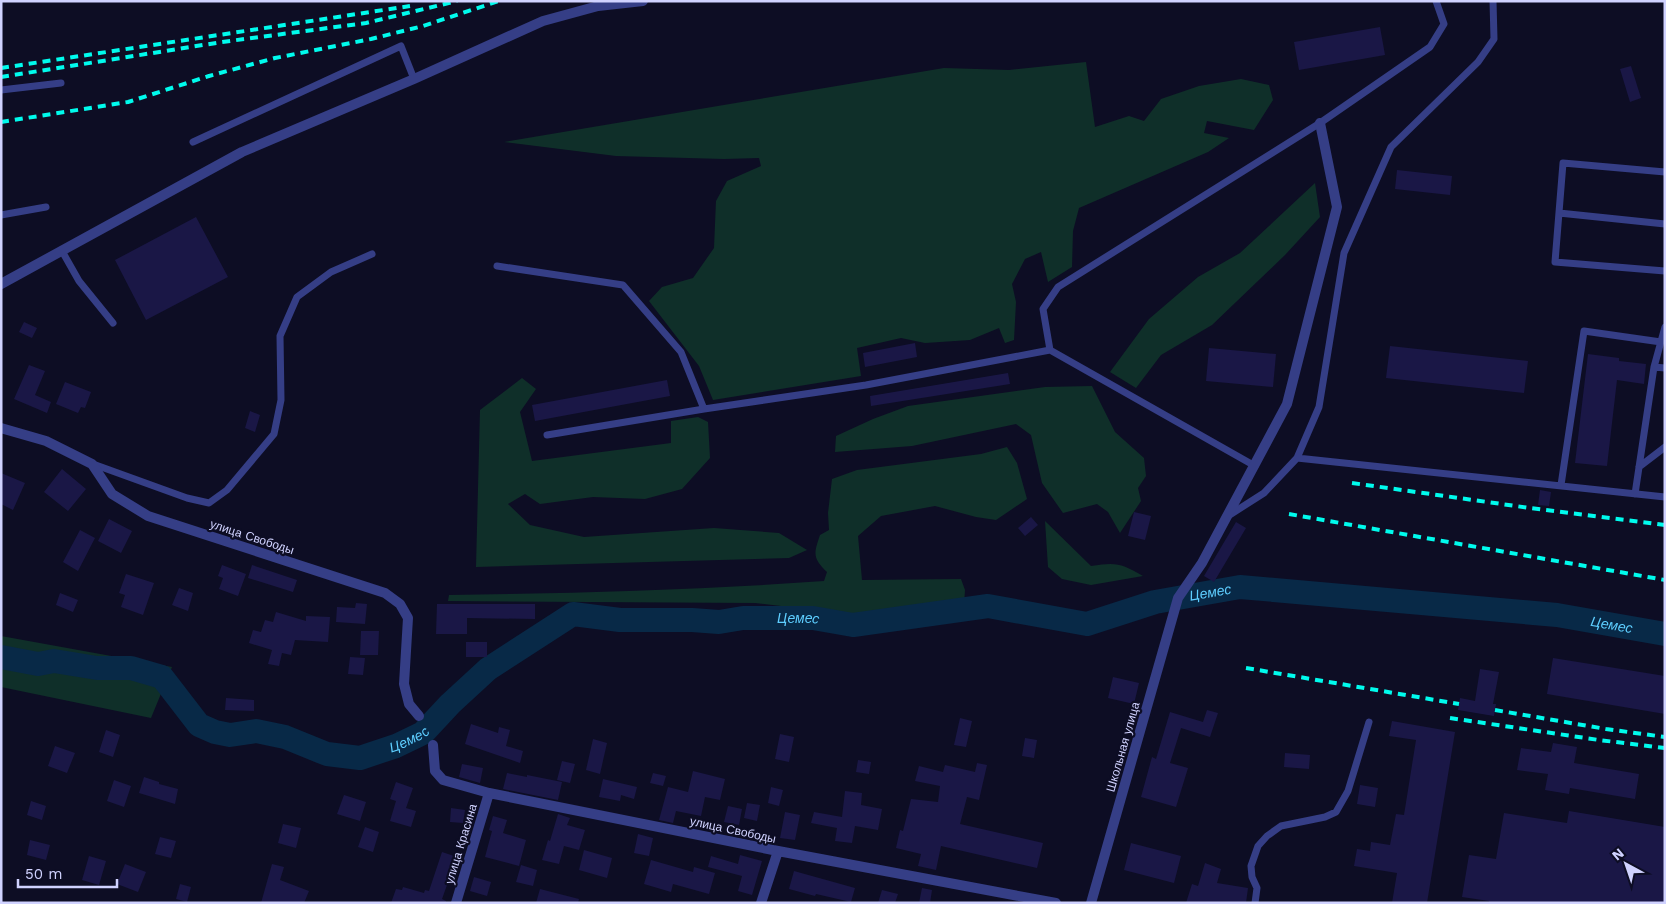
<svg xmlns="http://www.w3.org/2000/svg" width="1666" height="904" viewBox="0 0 1666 904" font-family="'Work Sans',sans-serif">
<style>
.green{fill:#0f2f29}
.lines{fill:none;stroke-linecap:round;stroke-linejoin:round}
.river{stroke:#082947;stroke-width:24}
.building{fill:#1a1746}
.lane{stroke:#353e86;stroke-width:7}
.street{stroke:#353e86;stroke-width:10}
.rail{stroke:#00fbed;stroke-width:4;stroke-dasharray:8 6;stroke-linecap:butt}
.labels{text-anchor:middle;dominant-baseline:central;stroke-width:4.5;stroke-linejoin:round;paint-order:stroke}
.street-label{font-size:12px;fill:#d0d2ff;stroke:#0d0d24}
.water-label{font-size:14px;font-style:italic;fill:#5eceff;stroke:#0d0d24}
</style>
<rect width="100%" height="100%" fill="#0d0d24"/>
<!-- green -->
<path class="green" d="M 1086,62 L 1095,127 L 1129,116 L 1144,121 L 1161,99 L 1199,86 L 1241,79 L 1269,85 L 1273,100 L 1254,130 L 1207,121 L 1204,133 L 1229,138 L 1208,152 L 1079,208 L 1073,231 L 1072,267 L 1048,282 L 1041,252 L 1025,259 L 1012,284 L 1016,302 L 1014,340 L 1005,343 L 999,328 L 970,340 L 925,343 L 901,338 L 857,348 L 861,376 L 713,400 L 699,366 L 649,301 L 662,287 L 693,278 L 714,248 L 716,201 L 727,181 L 761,166 L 759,158 L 724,159 L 616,156 L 504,142 L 944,68 L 1009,70 Z
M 1315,183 L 1320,217 L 1285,255 L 1212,325 L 1161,355 L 1136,388 L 1110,372 L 1149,319 L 1198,277 L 1240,253 Z
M 522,378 L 536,389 L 520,412 L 532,461 L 671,443 L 671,421 L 698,417 L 708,422 L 710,458 L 682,489 L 645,499 L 593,497 L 540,504 L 525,494 L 508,504 L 530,525 L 584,537 L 714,528 L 779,533 L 807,550 L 789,558 L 476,567 L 480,410 Z
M 1092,386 L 1115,432 L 1144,458 L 1146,476 L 1138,488 L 1141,501 L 1120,533 L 1108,512 L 1097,504 L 1063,513 L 1042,483 L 1031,435 L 1016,424 L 912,446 L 835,452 L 836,436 L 873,419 L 908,406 L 1045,387 Z
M 1007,447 L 1017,463 L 1027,499 L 996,520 L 976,517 L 935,506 L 881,516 L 858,536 L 862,580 L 961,579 L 965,590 L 964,605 L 853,617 L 798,608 L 755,603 L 448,601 L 449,595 C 575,593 699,590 824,581 L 827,572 C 812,558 814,553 820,535 L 829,530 L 828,513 L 832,479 L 857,470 L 981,454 Z
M 1045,521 L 1091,566 C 1116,562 1121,563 1143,576 L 1091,585 L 1062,579 L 1048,567 Z
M 1,636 L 172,667 L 151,718 L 1,687 Z"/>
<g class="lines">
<!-- river -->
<path class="river" id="s1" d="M 1,657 L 38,664 L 54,661 L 97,668 L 131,668 L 162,677 L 199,725 L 215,732 L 230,735 L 256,731 L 285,737 L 327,754 L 360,758 L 396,746 L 423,733 L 450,704 L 488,669 L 573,614 L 620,620 L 692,620 L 719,622 L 743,618 L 813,618 L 853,625 L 988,606 L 1087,624 L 1155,602 L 1240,587 L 1557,615 L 1665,634"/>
</g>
<!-- building -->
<path class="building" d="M 1380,27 L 1385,55 L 1299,70 L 1294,42 Z
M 1631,66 L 1641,98 L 1630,102 L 1620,69 Z
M 1397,170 L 1452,176 L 1450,195 L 1395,189 Z
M 196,217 L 228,277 L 146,320 L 115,260 Z
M 24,322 L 37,328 L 32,338 L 19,332 Z
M 915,343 L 917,357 L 865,367 L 863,353 Z
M 1390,346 L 1528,361 L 1524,393 L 1386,378 Z
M 1209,348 L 1276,354 L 1273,387 L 1206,381 Z
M 1588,354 L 1619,358 L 1619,361 L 1646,364 L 1644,384 L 1617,380 L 1607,466 L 1575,463 Z
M 29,365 L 45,371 L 35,395 L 51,402 L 47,413 L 14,399 Z
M 1008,373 L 1010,384 L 871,406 L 870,396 Z
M 667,380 L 670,396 L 535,421 L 532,405 Z
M 65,382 L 91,392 L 85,408 L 81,407 L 78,413 L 56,404 Z
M 250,411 L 260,415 L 255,432 L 245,428 Z
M 62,469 L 86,489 L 68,511 L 44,492 Z
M 1,473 L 25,483 L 13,510 L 1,504 Z
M 1540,490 L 1551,492 L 1549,506 L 1538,505 Z
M 1134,512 L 1151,516 L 1145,540 L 1128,536 Z
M 1031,517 L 1038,525 L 1025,536 L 1018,528 Z
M 109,519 L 132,531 L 121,553 L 98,541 Z
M 1236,522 L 1246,528 L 1214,582 L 1204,576 Z
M 80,530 L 95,538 L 78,571 L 63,562 Z
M 222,565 L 246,574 L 238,596 L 219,589 L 223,578 L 218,576 Z
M 252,565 L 297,580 L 293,592 L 248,578 Z
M 126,574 L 154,583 L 143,615 L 121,607 L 125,595 L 119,593 Z
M 179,588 L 193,593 L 188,611 L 172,605 Z
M 60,593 L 78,600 L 73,612 L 56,605 Z
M 356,603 L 367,604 L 365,624 L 336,622 L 337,607 L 355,608 Z
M 437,604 L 535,604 L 535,619 L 467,618 L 467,634 L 436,634 Z
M 276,612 L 306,621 L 306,616 L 330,617 L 328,642 L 295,640 L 291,655 L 282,653 L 279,666 L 268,664 L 272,650 L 249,643 L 253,630 L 261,632 L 265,620 L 273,622 Z
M 361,631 L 379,631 L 378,655 L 360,655 Z
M 466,642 L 487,642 L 487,657 L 466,657 Z
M 350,657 L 365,658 L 363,675 L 348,674 Z
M 1553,658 L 1665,676 L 1665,714 L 1547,694 Z
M 1480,669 L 1499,672 L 1493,704 L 1496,704 L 1494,716 L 1458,710 L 1460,698 L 1475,701 Z
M 1113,677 L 1139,683 L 1134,704 L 1108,698 Z
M 226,698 L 254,700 L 254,711 L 225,710 Z
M 1207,710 L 1218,713 L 1210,737 L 1181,728 L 1170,763 L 1188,768 L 1176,807 L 1141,797 L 1152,757 L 1156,759 L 1170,712 L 1203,722 Z
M 960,718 L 972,721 L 966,747 L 954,745 Z
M 1392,721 L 1455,732 L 1427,903 L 1392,903 L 1397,873 L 1354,866 L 1357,849 L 1370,851 L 1371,842 L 1390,845 L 1396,814 L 1404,815 L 1416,740 L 1389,736 Z
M 471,724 L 498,733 L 499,727 L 510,730 L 506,746 L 523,751 L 520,763 L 465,744 Z
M 106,730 L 120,735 L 113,757 L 99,752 Z
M 780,734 L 794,737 L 789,762 L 775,759 Z
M 1025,738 L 1037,740 L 1034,758 L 1022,756 Z
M 593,739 L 607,743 L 600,774 L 586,770 Z
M 1553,743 L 1577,747 L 1574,763 L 1639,774 L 1635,799 L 1570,788 L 1569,794 L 1545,790 L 1548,774 L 1517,770 L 1521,748 L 1551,752 Z
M 55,746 L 75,753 L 67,773 L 48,766 Z
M 1285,753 L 1310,755 L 1309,769 L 1284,767 Z
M 858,760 L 871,762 L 869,774 L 856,772 Z
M 562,761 L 575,764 L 570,783 L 557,780 Z
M 977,763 L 987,765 L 979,800 L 967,797 L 960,824 L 1043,843 L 1037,868 L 941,846 L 936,870 L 918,866 L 921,854 L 896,848 L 900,830 L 903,831 L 911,799 L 938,802 L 940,786 L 915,781 L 919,766 L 943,772 L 945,765 L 975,772 Z
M 462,764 L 483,768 L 480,783 L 459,777 Z
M 693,771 L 725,779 L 720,800 L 705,797 L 701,816 L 676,811 L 673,823 L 659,820 L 668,787 L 688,792 Z
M 507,773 L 527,777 L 527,775 L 562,782 L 558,800 L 503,789 Z
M 653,773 L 666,776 L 663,786 L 650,783 Z
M 144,777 L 159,782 L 159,784 L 178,789 L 175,804 L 139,793 Z
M 603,779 L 637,787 L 634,799 L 621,795 L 620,801 L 599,797 Z
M 114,780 L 131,786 L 124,807 L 107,801 Z
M 396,782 L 413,788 L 406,808 L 416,811 L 411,827 L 390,821 L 396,801 L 390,799 Z
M 1360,785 L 1378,788 L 1375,807 L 1357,804 Z
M 771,787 L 783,790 L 779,806 L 768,803 Z
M 845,791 L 862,793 L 861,805 L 882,809 L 878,830 L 855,826 L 852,843 L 835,841 L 837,828 L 811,823 L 814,812 L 842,817 Z
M 344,795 L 366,802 L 360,821 L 337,814 Z
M 31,801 L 46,806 L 42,820 L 27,815 Z
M 747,803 L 760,805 L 757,821 L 744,818 Z
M 728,806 L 742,809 L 739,825 L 724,822 Z
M 451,808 L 465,810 L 463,823 L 450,822 Z
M 1569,811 L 1665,827 L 1665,903 L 1489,903 L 1489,901 L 1462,897 L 1469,855 L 1496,859 L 1504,813 L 1567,823 Z
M 785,812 L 800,815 L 795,840 L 780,838 Z
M 558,814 L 570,818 L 567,825 L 585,830 L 579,850 L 564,846 L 559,864 L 542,860 L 548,840 L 550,841 Z
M 493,816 L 507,820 L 503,833 L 526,840 L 519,866 L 485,857 L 492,831 L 489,830 Z
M 283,824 L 301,828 L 296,848 L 278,843 Z
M 365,827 L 379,832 L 373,852 L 358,847 Z
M 638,834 L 653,838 L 649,856 L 634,853 Z
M 160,837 L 176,841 L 171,858 L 155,854 Z
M 30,840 L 50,845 L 46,860 L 27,855 Z
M 1131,843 L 1181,856 L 1174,883 L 1124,870 Z
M 584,850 L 612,858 L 607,878 L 579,870 Z
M 442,852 L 457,857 L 442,899 L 446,901 L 446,903 L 391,903 L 396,889 L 402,890 L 403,887 L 424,893 L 425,890 L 429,891 Z
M 740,855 L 762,861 L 752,895 L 738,891 L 742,876 L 708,867 L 711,856 L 738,864 Z
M 89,856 L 106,861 L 99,885 L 82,880 Z
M 651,860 L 693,872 L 694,867 L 715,873 L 709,894 L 673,884 L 671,892 L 644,884 Z
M 1205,863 L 1221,869 L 1217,883 L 1248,888 L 1246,903 L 1186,903 L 1192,884 L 1198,886 Z
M 125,864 L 146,872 L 138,892 L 117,884 Z
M 272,864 L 284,867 L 280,880 L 309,891 L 304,903 L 261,903 Z
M 521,865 L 537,870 L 533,886 L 516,882 Z
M 794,871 L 855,888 L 851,902 L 816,894 L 815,896 L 789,889 Z
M 474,877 L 491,882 L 487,896 L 470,891 Z
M 180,884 L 191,887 L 187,902 L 176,899 Z
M 922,888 L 932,890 L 930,903 L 919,903 Z
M 540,889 L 579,899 L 578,903 L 536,903 Z
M 882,890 L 898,894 L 895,903 L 878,903 Z"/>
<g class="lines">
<!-- lane -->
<path class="lane" d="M 1,90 L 61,83
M 193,142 L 401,46 L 414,79
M 1665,172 L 1563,163 L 1555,262 L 1665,271
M 1559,213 L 1665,224
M 1,215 L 46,207
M 62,251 L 79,281 L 113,323
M 497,266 L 623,285 L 681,352 L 704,409
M 1654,367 L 1665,368
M 547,435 L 704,409 L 866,385 L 1050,350
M 1297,458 L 1665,497
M 93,464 L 187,498 L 209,503 L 227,490 L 274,434 L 281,400 L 280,336 L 297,297 L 331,272 L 372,254
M 1255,466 L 1050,350 L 1043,309 L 1058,287 L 1320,123 L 1430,47 L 1444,24 L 1436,1
M 1639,467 L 1665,447
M 1561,485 L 1584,331 L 1661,342
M 1635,494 L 1654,367 L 1665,327
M 1228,516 L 1264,493 L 1297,458 L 1319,407 L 1344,253 L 1391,147 L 1478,62 L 1494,39 L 1493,1
M 1255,903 L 1257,888 L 1252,877 L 1251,866 L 1258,846 L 1267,836 L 1281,826 L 1325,817 L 1336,812 L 1348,791 L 1369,722"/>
<!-- street -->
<path class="street" d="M 1,284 L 242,152 L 414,79 L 543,21 L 598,6 L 643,1
M 1,428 L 46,441 L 92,464 L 112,494 L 148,516 L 385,593 L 400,604 L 408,618 L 404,684 L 409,704 L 419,716
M 433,745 L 435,771 L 443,780 L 489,793 L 778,851 L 1056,903
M 456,903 L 489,793
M 761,903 L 778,851
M 1091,903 L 1178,598 L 1202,563 L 1287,404 L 1337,207 L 1320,123"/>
<!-- rail -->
<path class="rail" d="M 1,68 L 410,6
M 1,77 L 222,42 L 366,23 L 457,1
M 1,122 L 128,102 L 209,76 L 275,58 L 371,39 L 423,26 L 499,1
M 1352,483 L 1530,508 L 1665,525
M 1289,514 L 1665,580
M 1246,668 L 1459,704
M 1495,710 L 1606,729 L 1665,737
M 1450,718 L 1599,740 L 1665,748"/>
</g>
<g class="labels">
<!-- street labels -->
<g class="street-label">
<text transform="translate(252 537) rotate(18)">улица Свободы</text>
<text transform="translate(1123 747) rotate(-74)">Школьная улица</text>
<text transform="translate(733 830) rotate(12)">улица Свободы</text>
<text transform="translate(461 844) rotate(-73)">улица Красина</text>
</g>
<!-- water labels -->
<g class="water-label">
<text stroke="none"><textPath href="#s1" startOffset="1298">Цемес</textPath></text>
<text stroke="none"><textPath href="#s1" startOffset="878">Цемес</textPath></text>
<text stroke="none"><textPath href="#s1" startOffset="1702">Цемес</textPath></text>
<text stroke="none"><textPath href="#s1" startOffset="444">Цемес</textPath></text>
</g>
</g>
<!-- border -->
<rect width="1666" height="904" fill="none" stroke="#d0d2ff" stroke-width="5"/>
<!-- north arrow -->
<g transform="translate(1626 864) rotate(320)" stroke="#0d0d24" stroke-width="4" paint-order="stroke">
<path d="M0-4L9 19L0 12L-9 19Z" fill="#d0d2ff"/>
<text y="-8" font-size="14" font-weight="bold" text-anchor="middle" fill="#d0d2ff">N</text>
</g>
<!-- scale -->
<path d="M18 879v8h99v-8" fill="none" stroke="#d0d2ff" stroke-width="2.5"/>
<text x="25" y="879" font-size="15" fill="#d0d2ff" stroke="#0d0d24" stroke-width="4" paint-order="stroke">50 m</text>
</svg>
